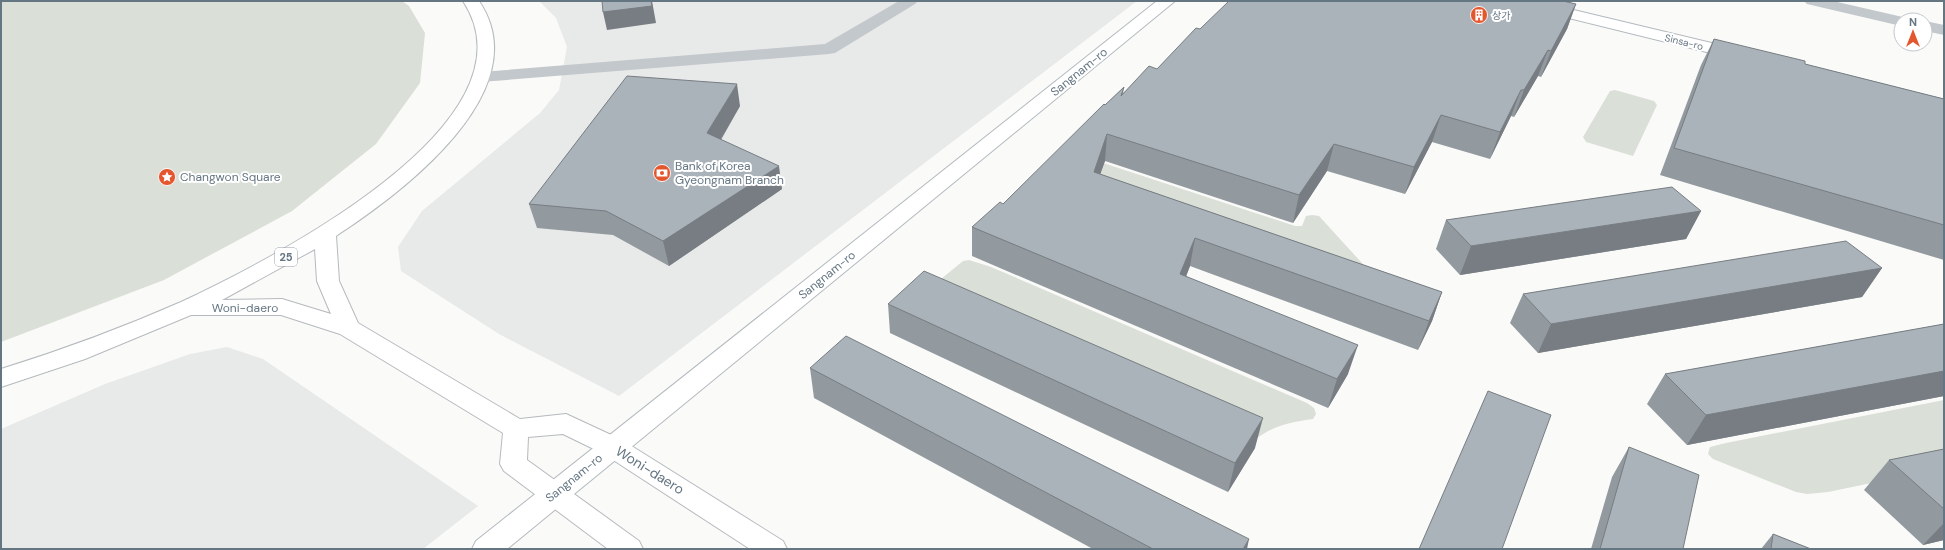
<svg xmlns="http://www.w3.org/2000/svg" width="1945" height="550" viewBox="0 0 1945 550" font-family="'DM Sans','Noto Sans KR',sans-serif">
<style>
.built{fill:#e8e9e9}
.green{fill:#dadfd7}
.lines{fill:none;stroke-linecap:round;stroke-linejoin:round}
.secondary-casing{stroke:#b3babf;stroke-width:2}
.primary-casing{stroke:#b5babe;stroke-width:2}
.minor{fill:#c3c8cc;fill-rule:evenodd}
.secondary{fill:#fff;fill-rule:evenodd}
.primary{fill:#fff;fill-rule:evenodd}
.wall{fill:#929a9f}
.shaded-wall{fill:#777d82}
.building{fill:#aab3b9;stroke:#777d82}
.labels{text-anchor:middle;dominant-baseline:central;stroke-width:4;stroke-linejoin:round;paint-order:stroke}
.far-poi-label{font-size:10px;fill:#657683;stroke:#fff;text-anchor:start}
.far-street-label{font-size:10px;fill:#657683;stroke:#fff}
.shield{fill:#fff;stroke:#939fa8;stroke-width:1}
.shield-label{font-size:11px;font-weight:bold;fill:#657683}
.street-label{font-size:12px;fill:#657683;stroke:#fff}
.poi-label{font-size:12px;fill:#657683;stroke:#fff;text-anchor:start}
.near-street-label{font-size:14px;fill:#657683;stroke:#fff}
</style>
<rect width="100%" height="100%" fill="#fafaf8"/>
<!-- built -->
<path class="built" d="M 539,1 L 1137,1 L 619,396 L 499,334 L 401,271 L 398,247 L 422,211 L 540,113 L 559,90 L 567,47 L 556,18 Z
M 227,347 L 263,359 L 478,506 L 423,549 L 1,549 L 1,429 L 105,384 L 190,354 Z"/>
<!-- green -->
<path class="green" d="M 1,1 L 402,1 L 409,6 L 425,33 L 420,83 L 376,144 L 292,211 L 164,280 L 1,342 Z
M 1615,90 L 1654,101 L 1657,105 L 1633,156 L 1586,142 L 1583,137 L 1610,91 Z
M 1085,157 L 1295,226 L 1302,226 L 1306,216 L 1312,215 L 1319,216 L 1392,296 L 1057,183 Z
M 969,260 L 991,267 L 1307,403 L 1314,408 L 1316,414 L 1313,419 C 1292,422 1275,425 1257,438 L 930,288 L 963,261 Z
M 1944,400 L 1944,468 L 1828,492 L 1807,494 L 1796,492 L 1713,459 L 1708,454 L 1710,447 L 1726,443 Z"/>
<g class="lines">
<!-- secondary casing -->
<g class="secondary-casing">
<path id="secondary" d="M 1157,1 L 1175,1 L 507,549 L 472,549 L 476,541 Z
M 1509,1 L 1536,1 L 1745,51 L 1747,55 L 1745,59 L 1739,60 L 1512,4 Z"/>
</g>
<!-- primary casing -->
<g class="primary-casing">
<path id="primary" d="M 463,1 L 479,1 C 540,91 400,194 336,236 L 339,281 L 358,323 L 520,419 L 566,414 L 622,440 L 783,541 L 787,549 L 750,549 L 604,454 L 563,434 L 528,437 L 527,460 L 639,541 L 643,549 L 608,549 L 504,471 L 500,464 L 503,433 L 340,334 L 281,315 L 191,315 L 85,359 L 1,387 L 1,369 C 62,350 122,328 181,302 C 264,263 544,123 463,1 ZM 315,249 L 317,281 L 331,314 L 282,299 L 222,300 Z"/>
</g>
<!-- minor -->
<path class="minor" d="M 899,1 L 918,1 L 915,4 L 835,53 L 829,54 L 481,82 L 475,81 L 472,77 L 475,73 L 481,72 L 825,44 Z
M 1804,1 L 1833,1 L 1907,18 L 1908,20 L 1901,20 L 1901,26 L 1807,4 Z
M 1925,21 L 1944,25 L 1944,35 L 1925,31 Z"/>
<!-- secondary -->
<use href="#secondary" class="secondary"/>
<!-- primary -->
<use href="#primary" class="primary"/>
</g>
<!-- wall -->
<path class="wall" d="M 1576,4 L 1567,29 L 1541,77 L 1538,76 L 1514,117 L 1511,116 L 1490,159 L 1432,142 L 1405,194 L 1327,171 L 1293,223 L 1105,161 L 1100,174 L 1442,292 L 1432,321 L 1418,350 L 1190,266 L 1186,276 L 1348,374 L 1328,408 L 972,256 L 972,227 L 1003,204 L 1124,87 L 1123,93 L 1157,69 L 1200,29 Z
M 1714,39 L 1805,64 L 1944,99 L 1944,260 L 1660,175 L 1701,65 Z
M 740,106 L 721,140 L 782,189 L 669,266 L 613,235 L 537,228 L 529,204 Z
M 1701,211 L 1686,239 L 1460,275 L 1436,249 L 1446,220 Z
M 1882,268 L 1862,297 L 1538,353 L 1510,323 L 1523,294 Z
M 888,304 L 1255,448 L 1228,492 L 890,333 Z
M 1944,324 L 1944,396 L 1687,445 L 1647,404 L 1665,374 Z
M 810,368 L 1247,549 L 1093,549 L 814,398 Z
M 1629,447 L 1683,549 L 1591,549 L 1612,477 Z
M 1944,449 L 1944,540 L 1923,545 L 1864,490 L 1889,460 Z
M 1773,534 L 1811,549 L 1761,549 Z"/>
<!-- shaded-wall -->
<path class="shaded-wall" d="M 652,1 L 656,23 L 607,30 L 603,12 Z
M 1576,4 L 1567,29 L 1541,77 L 1551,51 Z
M 1548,50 L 1538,76 L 1514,117 L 1524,90 Z
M 737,84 L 740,106 L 711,156 L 707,133 Z
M 1521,90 L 1511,116 L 1490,159 L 1500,132 Z
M 1441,115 L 1432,142 L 1405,194 L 1414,167 Z
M 1107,134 L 1105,161 L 1091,200 L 1094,172 Z
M 1334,144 L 1327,171 L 1293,223 L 1299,195 Z
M 779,166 L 782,189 L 669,266 L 663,241 Z
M 1701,211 L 1686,239 L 1460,275 L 1471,246 Z
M 1195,238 L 1190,266 L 1176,303 L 1180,274 Z
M 1882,268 L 1862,297 L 1538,353 L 1551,324 Z
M 1442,292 L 1432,321 L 1418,350 L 1429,321 Z
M 1358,345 L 1348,374 L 1328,408 L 1337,379 Z
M 1944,371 L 1944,396 L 1687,445 L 1706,415 Z
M 1263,418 L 1255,448 L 1228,492 L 1235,463 Z
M 1944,523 L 1944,540 L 1923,545 Z
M 1249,539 L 1247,549 L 1243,549 Z"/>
<!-- building -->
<path class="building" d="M 602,1 L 651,1 L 652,6 L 603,12 Z
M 1229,1 L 1563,1 L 1576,4 L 1551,51 L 1548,50 L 1524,90 L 1521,90 L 1500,132 L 1441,115 L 1414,167 L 1334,144 L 1299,195 L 1107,134 L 1094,172 L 1442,292 L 1429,321 L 1195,238 L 1180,274 L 1358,345 L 1337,379 L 972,227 L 1000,202 L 1003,204 L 1104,104 L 1105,105 L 1124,87 L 1121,96 L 1149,66 L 1157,69 L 1196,28 L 1200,29 Z
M 1714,39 L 1805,61 L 1805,64 L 1944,99 L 1944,225 L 1674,148 Z
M 627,76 L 737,84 L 707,133 L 779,166 L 663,241 L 606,211 L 529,204 Z
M 1672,187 L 1701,211 L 1471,246 L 1446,220 Z
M 1846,241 L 1882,268 L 1551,324 L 1523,294 Z
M 924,271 L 1263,418 L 1235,463 L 888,304 Z
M 1944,324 L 1944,371 L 1706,415 L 1665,374 Z
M 846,336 L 1249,539 L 1243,549 L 1153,549 L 810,368 Z
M 1488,391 L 1551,415 L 1502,549 L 1419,549 Z
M 1629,447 L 1699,475 L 1683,549 L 1600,549 Z
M 1944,449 L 1944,509 L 1889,460 Z
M 1773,534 L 1811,549 L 1771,549 Z"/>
<!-- icons -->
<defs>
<g id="building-disc" transform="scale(0.9)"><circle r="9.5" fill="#e4572e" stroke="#fff"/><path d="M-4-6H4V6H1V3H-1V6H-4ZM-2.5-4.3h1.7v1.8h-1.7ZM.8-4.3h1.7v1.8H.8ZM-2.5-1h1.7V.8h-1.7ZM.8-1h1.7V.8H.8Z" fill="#fff"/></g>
<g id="bank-disc" transform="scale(0.9)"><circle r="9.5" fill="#e4572e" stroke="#fff"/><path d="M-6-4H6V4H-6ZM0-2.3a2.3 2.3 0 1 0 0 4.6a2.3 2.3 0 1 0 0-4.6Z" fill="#fff"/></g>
<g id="sight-disc" transform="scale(0.9)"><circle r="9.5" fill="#e4572e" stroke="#fff"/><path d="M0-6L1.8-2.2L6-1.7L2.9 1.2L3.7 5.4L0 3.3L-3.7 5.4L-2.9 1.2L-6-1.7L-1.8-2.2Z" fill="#fff"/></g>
</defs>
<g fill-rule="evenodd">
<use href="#building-disc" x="1479" y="15"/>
<use href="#bank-disc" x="662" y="173"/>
<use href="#sight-disc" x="167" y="177"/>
</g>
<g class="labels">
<!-- far-poi labels -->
<g class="far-poi-label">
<text x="1492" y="15">상가</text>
</g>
<!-- far-street labels -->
<g class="far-street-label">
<text transform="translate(1684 42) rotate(14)">Sinsa-ro</text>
</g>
<!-- shield labels -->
<rect class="shield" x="275" y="248" width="22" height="18" rx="3"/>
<g class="shield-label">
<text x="286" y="257">25</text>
</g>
<!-- street labels -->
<g class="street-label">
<text transform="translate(1079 72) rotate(-39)">Sangnam-ro</text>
<text transform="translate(827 275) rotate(-39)">Sangnam-ro</text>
<text x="245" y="308">Woni-daero</text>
<text transform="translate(574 478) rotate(-39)">Sangnam-ro</text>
</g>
<!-- poi labels -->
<g class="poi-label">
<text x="675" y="166">Bank of Korea<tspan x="675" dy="14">Gyeongnam Branch</tspan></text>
<text x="180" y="177">Changwon Square</text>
</g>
<!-- near-street labels -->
<g class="near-street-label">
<text transform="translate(650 470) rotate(32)">Woni-daero</text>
</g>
</g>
<!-- border -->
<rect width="1945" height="550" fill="none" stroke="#657683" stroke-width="4"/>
<!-- north arrow -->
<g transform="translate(1913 32)"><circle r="19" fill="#ffffff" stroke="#c1c8cd"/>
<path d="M0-3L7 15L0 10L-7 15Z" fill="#e4572e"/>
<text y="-6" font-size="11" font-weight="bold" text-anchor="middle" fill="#657683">N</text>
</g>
</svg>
